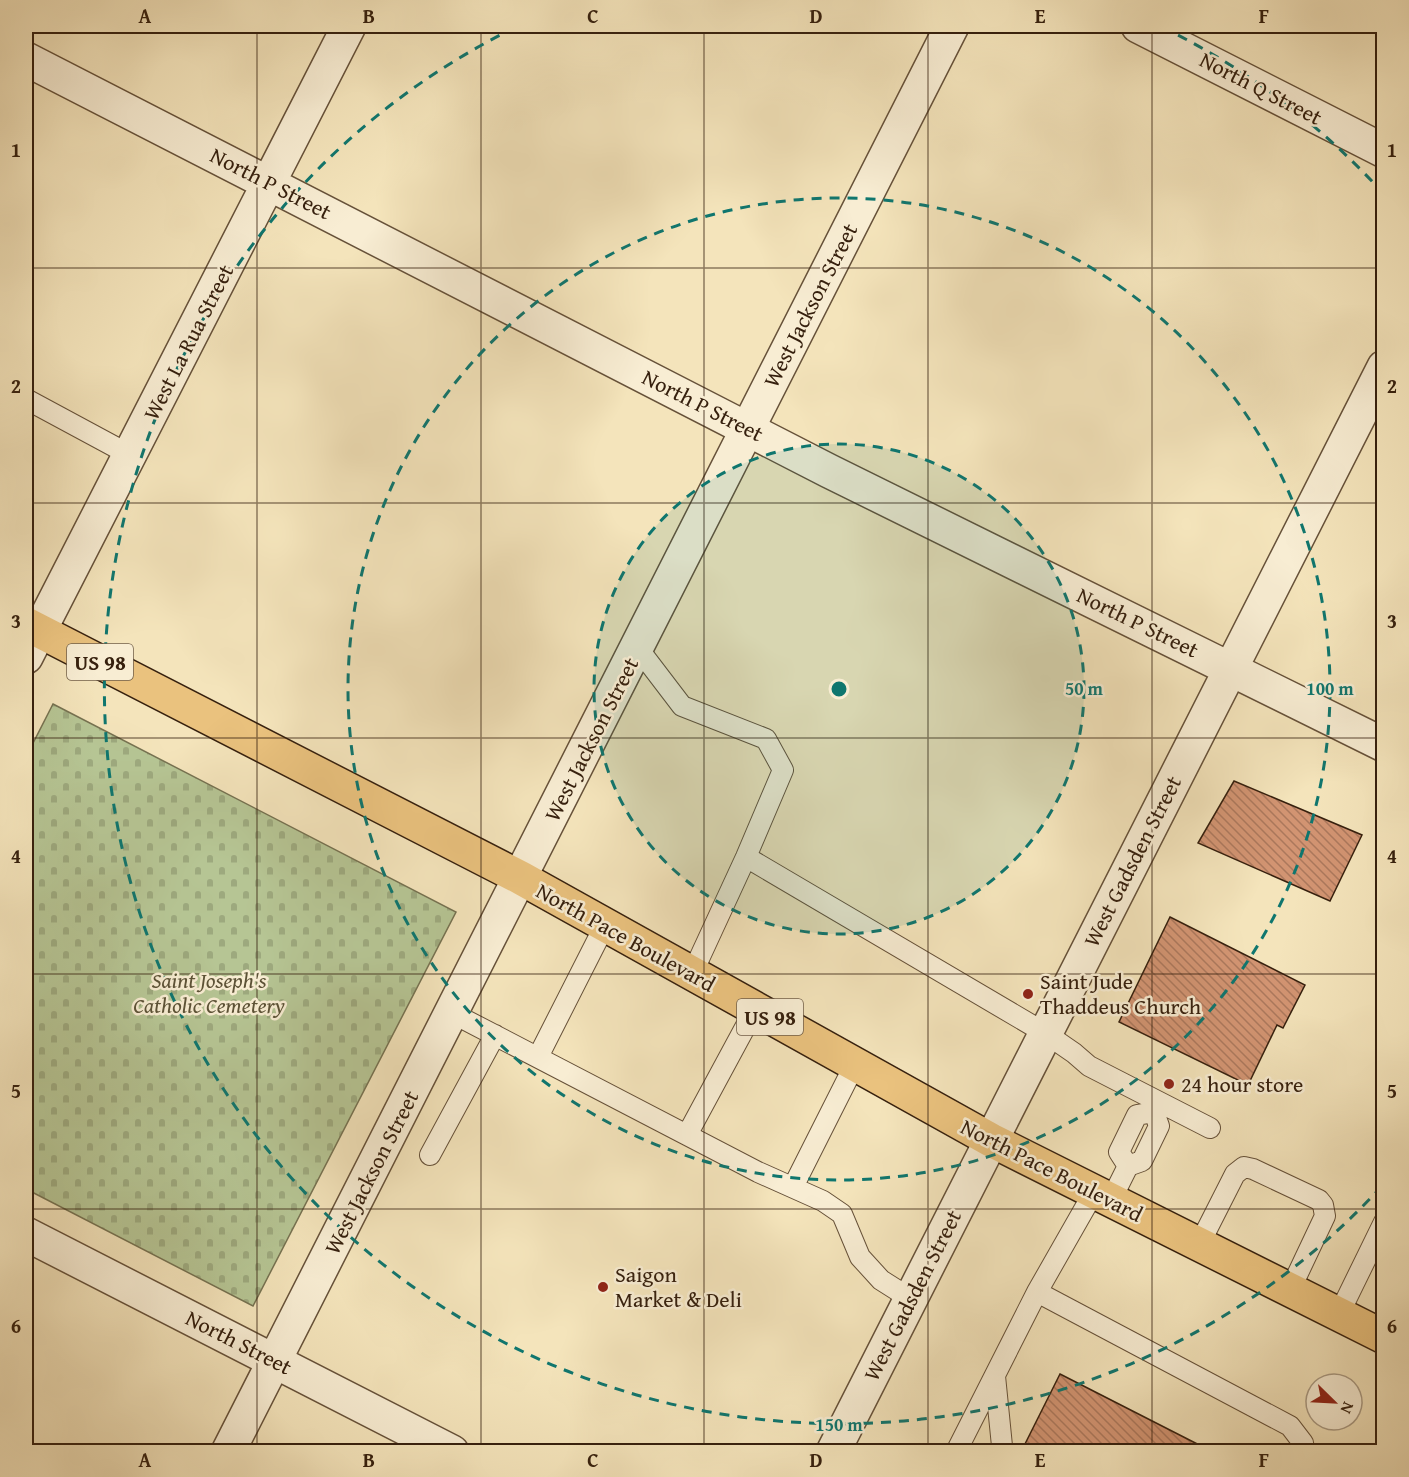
<svg xmlns="http://www.w3.org/2000/svg" width="1409" height="1477" viewBox="0 0 1409 1477" font-family="'Gentium Book Plus',serif">
<style>
.cemetery{fill:url(#cemetery-stones);stroke:#767251;stroke-width:1.5}
.building{fill:url(#building-back-hatch);stroke:#36200e;stroke-width:1.5}
.lines{fill:none;stroke-linecap:round;stroke-linejoin:round}
.service-casing{stroke:#665139;stroke-width:22}
.minor-casing{stroke:#665139;stroke-width:36}
.tertiary-casing{stroke:#665139;stroke-width:36}
.primary-casing{stroke:#36200e;stroke-width:36}
.service{stroke:#f8edd3;stroke-width:20}
.minor{stroke:#f8edd3;stroke-width:33}
.tertiary{stroke:#f8edd3;stroke-width:33}
.primary{stroke:#eac27e;stroke-width:33}
.grid{fill:none;stroke:#36200e;stroke-width:1.5;stroke-opacity:0.55}
.ring{fill:none;stroke:#0f766e;stroke-width:3;stroke-dasharray:10 8}
.poi-dot{fill:#8f2418;stroke:#f8edd3;stroke-width:2}
.labels{text-anchor:middle;dominant-baseline:central;stroke-width:5;stroke-linejoin:round;paint-order:stroke}
.shield{fill:#f8edd3;stroke:#705e49;stroke-width:1.5}
.shield-label{font-size:21px;font-weight:bold;fill:#36200e}
.street-label{font-size:22px;fill:#36200e;stroke:#f8edd3}
.park-label{font-size:22px;font-style:italic;fill:#5c5236;stroke:#f8edd3}
.poi-label{font-size:22px;fill:#36200e;stroke:#f8edd3;text-anchor:start}
.centre{fill:#0f766e;stroke:#f8edd3;stroke-width:3}
.ring-label{font-size:18px;text-anchor:middle;font-weight:bold;fill:#0f766e;stroke:#f8edd3;stroke-width:5;stroke-linejoin:round;paint-order:stroke}
.neatline{fill:none;stroke:#36200e;stroke-width:2}
.grid-label{font-size:20px;text-anchor:middle;font-weight:bold;fill:#36200e}
</style>
<defs>
<pattern id="cemetery-stones" width="16" height="16" patternUnits="userSpaceOnUse" patternTransform="scale(1.5)"><rect width="16" height="16" fill="#b6c594"/><path d="M2 7V4a2 2 0 0 1 4 0v3zM10 15v-3a2 2 0 0 1 4 0v3z" fill="#9da97e"/></pattern>
<pattern id="building-back-hatch" width="6" height="6" patternUnits="userSpaceOnUse" patternTransform="scale(1.5)"><rect width="6" height="6" fill="#d29472"/><path d="M-1 5l2 2M0 0l6 6M5-1l2 2" fill="none" stroke="#ab785c"/></pattern>
</defs>
<rect width="100%" height="100%" fill="#f4e4bb"/>
<filter id="stains"><feTurbulence type="fractalNoise" baseFrequency=".00333" numOctaves="4"/><feColorMatrix values="0 0 0 0 .2 0 0 0 0 .09 0 0 0 0 .02 0 0 0 .5 -.17"/></filter>
<radialGradient id="worn" r=".72"><stop offset=".6" stop-color="#630" stop-opacity="0"/><stop offset="1" stop-color="#630" stop-opacity=".3"/></radialGradient>
<!-- cemetery -->
<path class="cemetery" d="M 53,704 L 456,912 L 253,1306 L 26,1189 L 26,757 Z"/>
<!-- building -->
<path class="building" d="M 1234,781 L 1362,835 L 1330,901 L 1198,843 Z
M 1170,917 L 1305,985 L 1283,1028 L 1277,1025 L 1248,1085 L 1119,1022 Z
M 1060,1374 L 1213,1452 L 1021,1452 Z"/>
<g class="lines">
<!-- service casing -->
<g class="service-casing">
<path id="service" d="M 26,399 L 130,455
M 637,647 L 682,706 L 766,739 L 783,770 L 746,857 L 692,974
M 746,857 L 1045,1033 L 1074,1053 L 1089,1066 L 1210,1128
M 452,1013 L 758,1172 L 823,1201 L 842,1214 L 860,1257 L 881,1280 L 911,1299
M 538,1057 L 605,925
M 687,1135 L 755,1009
M 430,1155 L 495,1035
M 1128,1166 L 1119,1152 L 1137,1115 L 1154,1112
M 793,1187 L 855,1064
M 1111,1200 L 1128,1166 L 1142,1161 L 1159,1126 L 1154,1112
M 1199,1245 L 1235,1174 L 1244,1167 L 1253,1169 L 1319,1200 L 1323,1205 L 1325,1216 L 1290,1290
M 1037,1292 L 1290,1426 L 1303,1443 L 1299,1452
M 1339,1314 L 1384,1222
M 995,1376 L 1002,1446 L 1000,1452
M 956,1452 L 1037,1292 L 1094,1192"/>
</g>
<!-- minor casing -->
<g class="minor-casing">
<path id="minor" d="M 1138,26 L 1384,151
M 26,59 L 829,471 L 1384,745
M 26,657 L 349,26
M 26,1234 L 452,1452
M 833,1452 L 1384,367"/>
</g>
<!-- tertiary casing -->
<g class="tertiary-casing">
<path id="tertiary" d="M 228,1452 L 952,26"/>
</g>
<!-- primary casing -->
<g class="primary-casing">
<path id="primary" d="M 26,624 L 521,878 L 991,1140 L 1384,1337"/>
</g>
<!-- service -->
<use href="#service" class="service"/>
<!-- minor -->
<use href="#minor" class="minor"/>
<!-- tertiary -->
<use href="#tertiary" class="tertiary"/>
<!-- primary -->
<use href="#primary" class="primary"/>
</g>
<!-- grid -->
<path class="grid" d="M 257,26 L 257,1452M 481,26 L 481,1452M 704,26 L 704,1452M 928,26 L 928,1452M 1152,26 L 1152,1452M 26,268 L 1384,268M 26,503 L 1384,503M 26,738 L 1384,738M 26,974 L 1384,974M 26,1209 L 1384,1209"/>
<!-- distance rings -->
<circle cx="839" cy="689" r="245" fill="#0f766e" fill-opacity=".12"/>
<g class="ring">
<circle cx="839" cy="689" r="245"/>
<circle cx="839" cy="689" r="491"/>
<path d="M1382 1186A736 736 0 1 1 516 27M1162 27A736 736 0 0 1 1382 192"/>
</g>
<!-- markers -->
<g class="poi-dot">
<circle cx="1028" cy="994" r="6"/>
<circle cx="1169" cy="1084" r="6"/>
<circle cx="603" cy="1287" r="6"/>
</g>
<g class="labels">
<!-- shield labels -->
<g class="shield">
<rect x="67" y="644" width="66" height="36" rx="4.5"/>
<rect x="737" y="999" width="66" height="36" rx="4.5"/>
</g>
<g class="shield-label">
<text x="100" y="662">US 98</text>
<text x="770" y="1017">US 98</text>
</g>
<!-- street labels -->
<g class="street-label">
<text transform="translate(1261 88) rotate(27)">North Q Street</text>
<text transform="translate(271 183) rotate(27)">North P Street</text>
<text transform="translate(810 305) rotate(-63)">West Jackson Street</text>
<text transform="translate(188 342) rotate(-63)">West La Rua Street</text>
<text transform="translate(703 405) rotate(27)">North P Street</text>
<text transform="translate(1138 622) rotate(26)">North P Street</text>
<text transform="translate(591 739) rotate(-63)">West Jackson Street</text>
<text transform="translate(1132 861) rotate(-63)">West Gadsden Street</text>
<text transform="translate(626 937) rotate(29)">North Pace Boulevard</text>
<text transform="translate(1052 1170) rotate(27)">North Pace Boulevard</text>
<text transform="translate(371 1172) rotate(-63)">West Jackson Street</text>
<text transform="translate(912 1295) rotate(-63)">West Gadsden Street</text>
<text transform="translate(239 1342) rotate(27)">North Street</text>
</g>
<!-- park labels -->
<g class="park-label">
<text x="209" y="980">Saint Joseph's<tspan x="209" dy="25">Catholic Cemetery</tspan></text>
</g>
<!-- poi labels -->
<g class="poi-label">
<text x="1040" y="981">Saint Jude<tspan x="1040" dy="25">Thaddeus Church</tspan></text>
<text x="1181" y="1084">24 hour store</text>
<text x="615" y="1274">Saigon<tspan x="615" dy="25">Market &amp; Deli</tspan></text>
</g>
</g>
<circle cx="839" cy="689" r="9" class="centre"/>
<g class="ring-label">
<text x="1084" y="695">50 m</text>
<text x="1330" y="695">100 m</text>
<text x="839" y="1431">150 m</text>
</g>
<!-- margin -->
<rect width="1409" height="1477" fill="none" stroke="#f4e4bb" stroke-width="66"/>
<!-- north arrow -->
<g transform="translate(1334 1402) rotate(114)"><circle r="28" fill="#f8edd3" stroke="#aa9b84" stroke-width="1.5"/>
<path d="M0-4.5L10 22L0 15L-10 22Z" fill="#8f2418"/>
<text y="-9" font-size="16" font-weight="bold" text-anchor="middle" fill="#36200e">N</text>
</g>
<rect x="33" y="33" width="1343" height="1411" class="neatline"/>
<g class="grid-label">
<text x="145" y="23">A</text>
<text x="369" y="23">B</text>
<text x="593" y="23">C</text>
<text x="816" y="23">D</text>
<text x="1040" y="23">E</text>
<text x="1264" y="23">F</text>
<text x="16" y="157">1</text>
<text x="1392" y="157">1</text>
<text x="16" y="393">2</text>
<text x="1392" y="393">2</text>
<text x="16" y="628">3</text>
<text x="1392" y="628">3</text>
<text x="16" y="863">4</text>
<text x="1392" y="863">4</text>
<text x="16" y="1098">5</text>
<text x="1392" y="1098">5</text>
<text x="16" y="1333">6</text>
<text x="1392" y="1333">6</text>
<text x="145" y="1467">A</text>
<text x="369" y="1467">B</text>
<text x="593" y="1467">C</text>
<text x="816" y="1467">D</text>
<text x="1040" y="1467">E</text>
<text x="1264" y="1467">F</text>
</g>
<rect width="100%" height="100%" filter="url(#stains)"/>
<rect width="100%" height="100%" fill="url(#worn)"/>
</svg>
